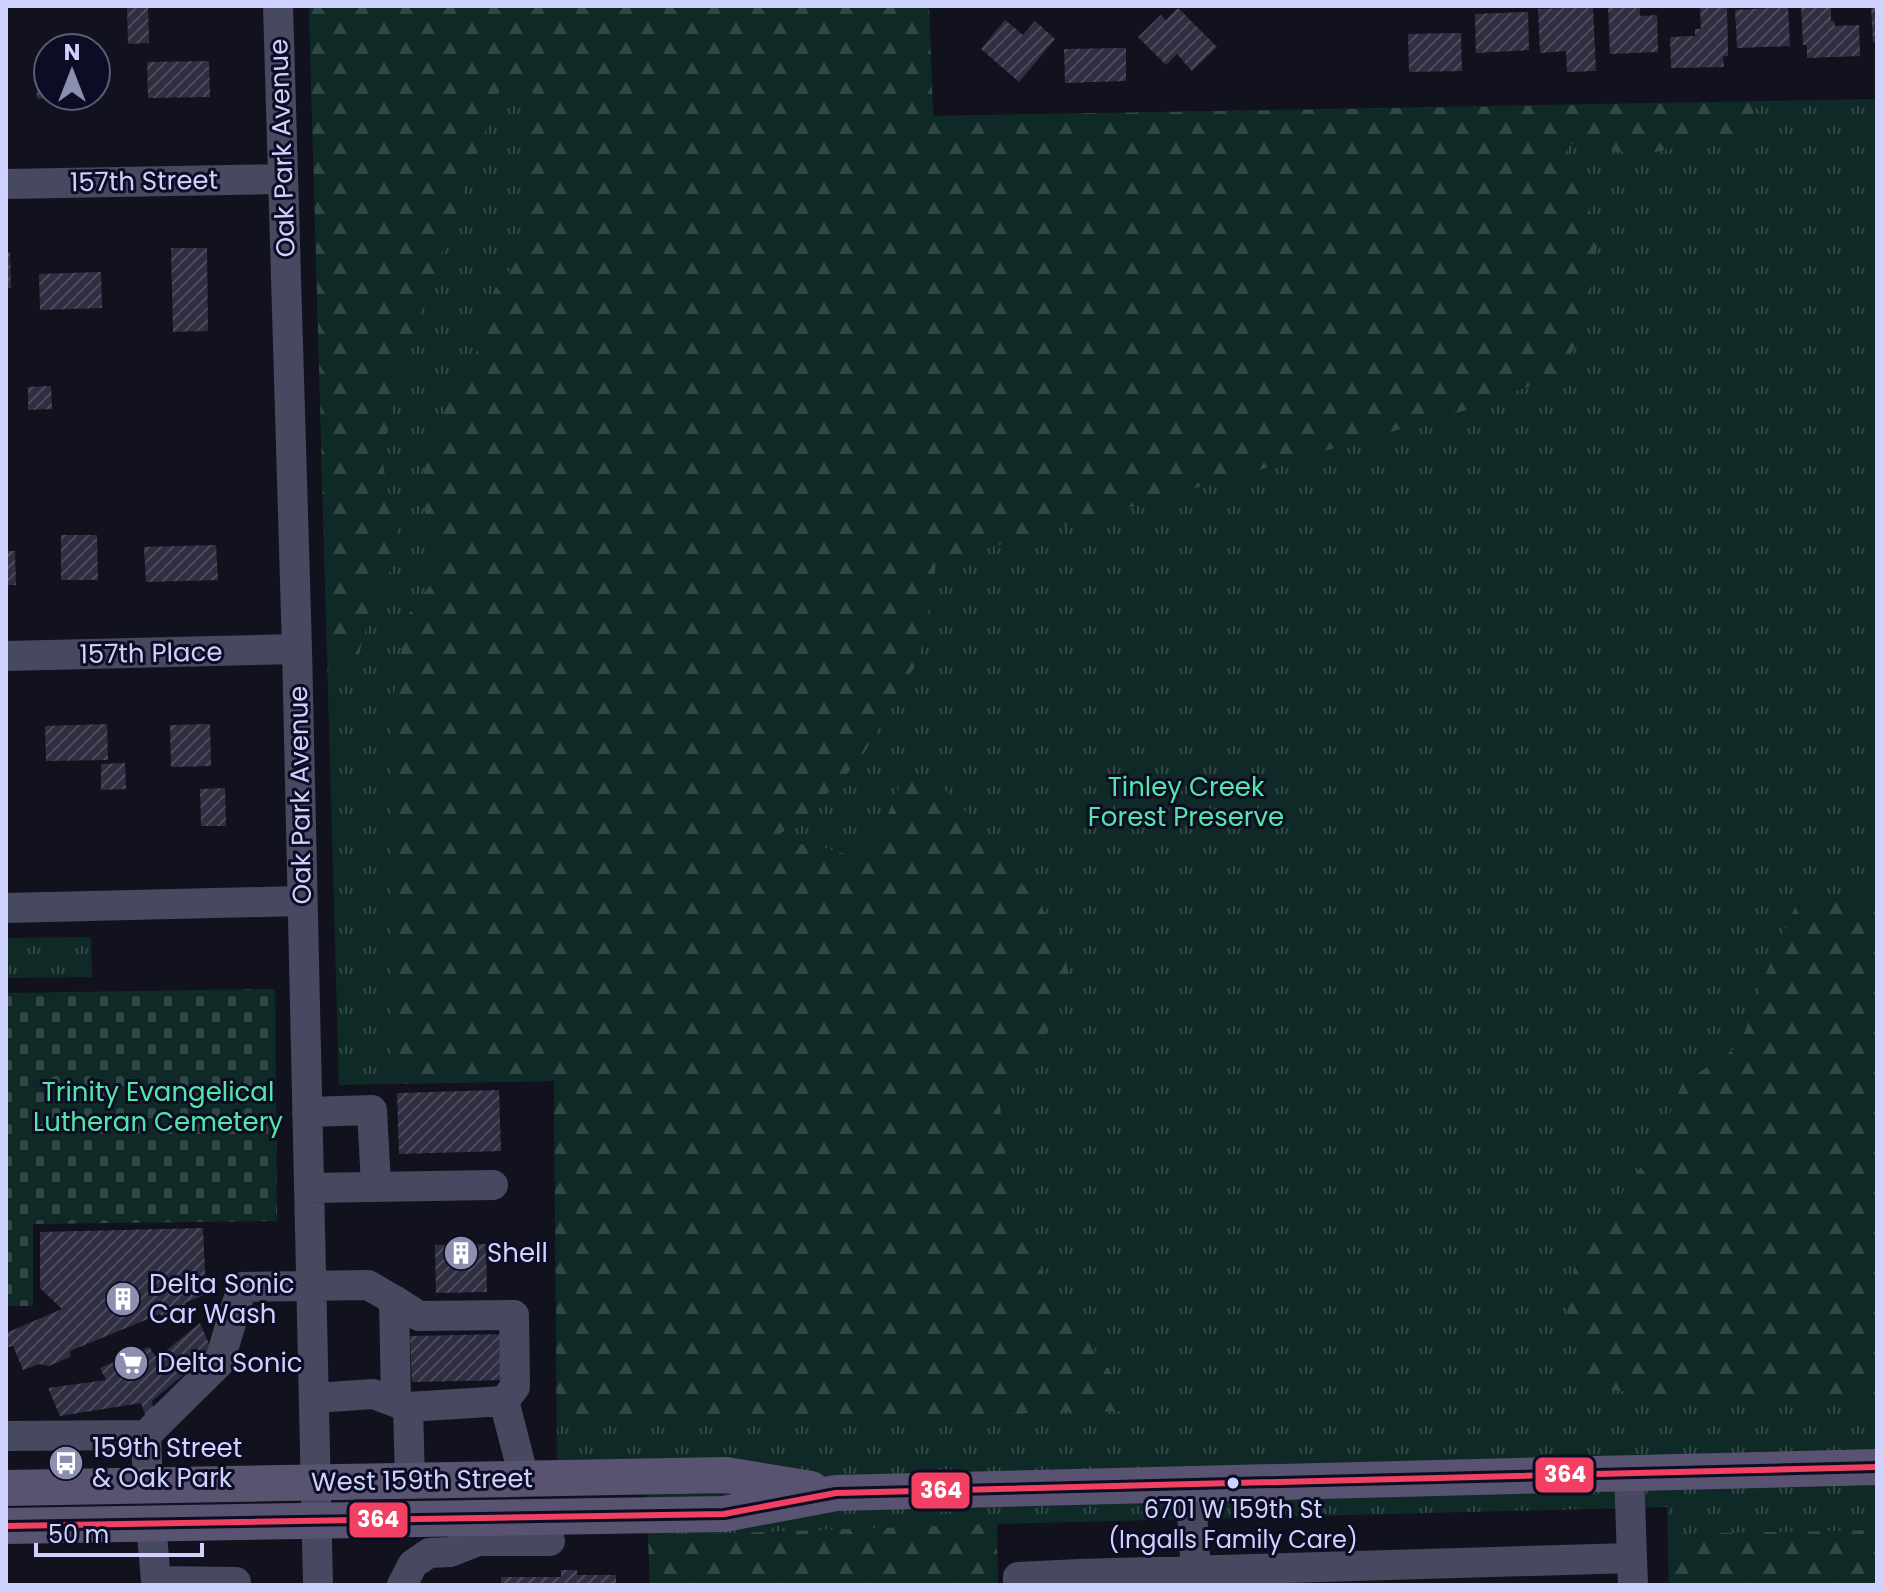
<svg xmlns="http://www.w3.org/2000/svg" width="1883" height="1591" viewBox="0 0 1883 1591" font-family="Poppins,sans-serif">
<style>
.grass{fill:url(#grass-tufts)}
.forest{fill:url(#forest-firs)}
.cemetery{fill:url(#cemetery-stones)}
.building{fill:url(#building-hatch)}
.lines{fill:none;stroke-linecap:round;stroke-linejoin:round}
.minor{stroke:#46495f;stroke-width:30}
.major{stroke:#595372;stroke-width:36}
.bus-1-casing{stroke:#0c0d24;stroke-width:12}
.bus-1{stroke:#f24062;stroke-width:6}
.bus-dot{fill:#cfd2ff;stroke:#0c0d24;stroke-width:3}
.labels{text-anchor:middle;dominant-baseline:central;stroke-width:6;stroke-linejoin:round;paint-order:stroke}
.bus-label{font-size:24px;fill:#cfd2ff;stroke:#0c0d24}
.street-label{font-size:26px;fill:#cfd2ff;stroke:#0c0d24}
.park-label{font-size:26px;fill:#53e7a7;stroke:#0c0d24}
.poi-label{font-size:26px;fill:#cfd2ff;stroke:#0c0d24;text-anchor:start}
.line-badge{stroke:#0c0d24;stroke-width:3}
.badge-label{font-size:22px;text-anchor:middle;font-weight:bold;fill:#fff}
</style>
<defs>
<pattern id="grass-tufts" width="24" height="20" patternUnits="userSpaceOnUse" patternTransform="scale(2)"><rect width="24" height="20" fill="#0f2a26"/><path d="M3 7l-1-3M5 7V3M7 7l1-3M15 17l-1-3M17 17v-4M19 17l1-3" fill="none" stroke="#314847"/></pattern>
<pattern id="forest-firs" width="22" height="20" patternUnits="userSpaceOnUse" patternTransform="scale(2)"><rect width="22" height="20" fill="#0f2a26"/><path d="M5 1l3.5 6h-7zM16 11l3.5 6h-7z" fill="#314847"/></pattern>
<pattern id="cemetery-stones" width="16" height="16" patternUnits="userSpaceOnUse" patternTransform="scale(2)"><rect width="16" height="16" fill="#0f2a26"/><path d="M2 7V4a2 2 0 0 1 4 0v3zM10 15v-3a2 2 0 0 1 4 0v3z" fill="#314847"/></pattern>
<pattern id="building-hatch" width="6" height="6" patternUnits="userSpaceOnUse" patternTransform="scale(2)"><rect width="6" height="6" fill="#302f41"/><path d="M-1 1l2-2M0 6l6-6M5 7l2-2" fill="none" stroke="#4d4c5e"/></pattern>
</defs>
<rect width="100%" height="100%" fill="#12121e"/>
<!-- grass -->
<path class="grass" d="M 309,6 L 929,6 L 933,116 L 1877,99 L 1877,1585 L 1669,1585 L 1667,1507 L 997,1524 L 998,1585 L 650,1585 L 645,1459 L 557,1461 L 554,1081 L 339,1085 Z
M 91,937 L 92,977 L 6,978 L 6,938 Z"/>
<!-- forest -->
<path class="forest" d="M 309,6 L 929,6 L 933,116 L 1756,102 L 1747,141 L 1701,141 L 1640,156 L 1566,143 L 1573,176 L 1599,231 L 1586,328 L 1558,375 L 1470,409 L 936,563 L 929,618 L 919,659 L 860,760 L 805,817 L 766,843 L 815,845 L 858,858 L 882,829 L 900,784 L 928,775 L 958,802 L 1061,933 L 1071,987 L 1042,1042 L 998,1090 L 1012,1211 L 1052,1293 L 1110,1371 L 1134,1411 L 557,1422 L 554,1081 L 390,1084 L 391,709 L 408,615 L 431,584 L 437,544 L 422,504 L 425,459 L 442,414 L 474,360 L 495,289 L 521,256 L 532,204 L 525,145 L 534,92 L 506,73 L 401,367 L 382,459 L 400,557 L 376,590 L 357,662 L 327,649 Z
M 1845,894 L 1877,897 L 1877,1399 L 1729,1402 L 1592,1388 L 1567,1315 L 1576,1254 L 1656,1147 L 1682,1084 L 1740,1045 L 1766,973 L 1795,907 Z
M 996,1524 L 998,1585 L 650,1585 L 648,1536 Z
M 1877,1530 L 1877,1585 L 1669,1585 L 1668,1534 Z"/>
<!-- cemetery -->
<path class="cemetery" d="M 275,989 L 277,1221 L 33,1224 L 33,1306 L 6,1306 L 6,993 Z"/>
<!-- building -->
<path class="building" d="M 127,6 L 148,6 L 149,43 L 128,44 Z
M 1608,6 L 1640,6 L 1640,16 L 1657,15 L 1658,52 L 1610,54 Z
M 1700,6 L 1727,6 L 1728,56 L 1723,56 L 1724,67 L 1671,68 L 1670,37 L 1695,36 L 1695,29 L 1701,29 Z
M 1801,6 L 1831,6 L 1831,21 L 1834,21 L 1835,26 L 1859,25 L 1860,56 L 1807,58 L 1807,45 L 1803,45 Z
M 1871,6 L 1877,6 L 1877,42 L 1873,42 Z
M 1593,7 L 1596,71 L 1567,72 L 1566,51 L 1540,53 L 1538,9 Z
M 1788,7 L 1790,46 L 1737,48 L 1735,10 Z
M 1178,8 L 1217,47 L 1192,71 L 1177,54 L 1166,65 L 1138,37 L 1161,15 L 1166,20 Z
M 1528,12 L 1529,50 L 1476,53 L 1475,14 Z
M 1005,20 L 1023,35 L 1035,21 L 1055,39 L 1019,82 L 981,49 Z
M 1461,33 L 1462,71 L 1409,72 L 1408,34 Z
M 1126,48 L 1126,81 L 1065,83 L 1064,49 Z
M 209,61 L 210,97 L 148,98 L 147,62 Z
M 36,63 L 48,63 L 48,98 L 37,99 Z
M 171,248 L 207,248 L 208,331 L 173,332 Z
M 6,252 L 10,252 L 11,288 L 6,288 Z
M 101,272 L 102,308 L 40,310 L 39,274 Z
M 51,386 L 52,409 L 28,410 L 28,387 Z
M 61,535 L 97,535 L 98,580 L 61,580 Z
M 216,545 L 218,580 L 146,582 L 144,547 Z
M 6,551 L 15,551 L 16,585 L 6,585 Z
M 107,724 L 108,760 L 46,761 L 45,726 Z
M 210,724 L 211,766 L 171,767 L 170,725 Z
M 125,763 L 126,789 L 101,790 L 101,764 Z
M 225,788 L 226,826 L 201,826 L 200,789 Z
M 499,1090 L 501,1151 L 399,1154 L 397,1093 Z
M 203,1228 L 206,1294 L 185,1303 L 185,1308 L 163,1318 L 160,1314 L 70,1351 L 70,1357 L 49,1366 L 39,1364 L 23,1370 L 13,1346 L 8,1347 L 6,1333 L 62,1309 L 40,1288 L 40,1232 Z
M 486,1244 L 487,1292 L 436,1293 L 435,1245 Z
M 200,1323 L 212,1351 L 152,1401 L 154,1414 L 146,1418 L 141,1403 L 60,1416 L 48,1388 L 106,1380 L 100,1368 L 149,1347 L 157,1358 Z
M 507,1334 L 507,1380 L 412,1382 L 410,1336 Z
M 561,1570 L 577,1570 L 577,1575 L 616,1575 L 616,1585 L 501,1585 L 501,1577 L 561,1577 Z"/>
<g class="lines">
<!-- minor -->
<path class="minor" d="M 278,6 L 297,649 L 318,1585
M 6,184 L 282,179
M 6,656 L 297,649
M 6,908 L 302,901
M 307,1112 L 372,1110 L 376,1185
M 309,1188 L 493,1185
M 394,1300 L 419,1316 L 514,1315 L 515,1387 L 504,1401
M 315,1398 L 373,1394 L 408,1407
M 6,1436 L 146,1435
M 1629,1473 L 1633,1585
M 410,1480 L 408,1407 L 504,1401 L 524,1478
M 1190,1484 L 1196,1571 L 1207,1585
M 148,1486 L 146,1435 L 219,1363 L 242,1287 L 368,1285 L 394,1300 L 396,1402
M 151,1523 L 156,1581 L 236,1582 L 236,1585
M 478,1541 L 550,1541
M 402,1585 L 413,1564 L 429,1553 L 450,1552 L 478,1541 L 478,1517
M 1018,1585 L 1018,1577 L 1079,1574 L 1632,1558"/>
<!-- major -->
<path class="major" d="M 6,1488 L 726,1475 L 811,1489
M 6,1526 L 724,1514 L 836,1493 L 1877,1467"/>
<!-- bus-1 casing -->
<g class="bus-1-casing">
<path id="bus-1" d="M 6,1526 L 724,1514 L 836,1493 L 1877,1467"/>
</g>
<!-- bus-1 -->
<use href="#bus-1" class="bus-1"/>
</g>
<!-- icons -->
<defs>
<g id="building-disc" transform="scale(1.8)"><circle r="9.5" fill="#8d8fb0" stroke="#0c0d24"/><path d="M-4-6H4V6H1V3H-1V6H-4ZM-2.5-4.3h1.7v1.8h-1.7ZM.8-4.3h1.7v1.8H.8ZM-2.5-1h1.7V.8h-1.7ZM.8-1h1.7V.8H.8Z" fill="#fff"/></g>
<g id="supermarket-disc" transform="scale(1.8)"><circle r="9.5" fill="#8d8fb0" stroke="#0c0d24"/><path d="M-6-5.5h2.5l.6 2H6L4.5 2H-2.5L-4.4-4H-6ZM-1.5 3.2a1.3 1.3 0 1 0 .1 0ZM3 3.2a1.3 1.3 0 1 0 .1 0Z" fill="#fff"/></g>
<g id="bus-disc" transform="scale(1.8)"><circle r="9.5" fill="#8d8fb0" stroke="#0c0d24"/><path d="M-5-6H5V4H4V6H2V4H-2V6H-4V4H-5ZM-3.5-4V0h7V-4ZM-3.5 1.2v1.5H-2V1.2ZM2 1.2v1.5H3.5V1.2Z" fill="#fff"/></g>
</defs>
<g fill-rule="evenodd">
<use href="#building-disc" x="461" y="1253"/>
<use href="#building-disc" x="123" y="1299"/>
<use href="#supermarket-disc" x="131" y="1363"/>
<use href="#bus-disc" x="66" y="1463"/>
</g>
<!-- markers -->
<circle class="bus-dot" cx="1233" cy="1483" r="7"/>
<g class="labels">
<!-- bus labels -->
<g class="bus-label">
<text x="1233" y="1509">6701 W 159th St<tspan x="1233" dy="30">(Ingalls Family Care)</tspan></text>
</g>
<!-- street labels -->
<g class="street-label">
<text transform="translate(282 148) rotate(-92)">Oak Park Avenue</text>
<text transform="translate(144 181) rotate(-1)">157th Street</text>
<text transform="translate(151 653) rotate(-1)">157th Place</text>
<text transform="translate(300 795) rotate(-91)">Oak Park Avenue</text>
<text transform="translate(422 1480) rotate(-1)">West 159th Street</text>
</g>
<!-- park labels -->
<g class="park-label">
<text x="1186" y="787">Tinley Creek<tspan x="1186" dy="30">Forest Preserve</tspan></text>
<text x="158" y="1092">Trinity Evangelical<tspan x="158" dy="30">Lutheran Cemetery</tspan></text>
</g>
<!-- poi labels -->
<g class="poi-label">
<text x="487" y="1253">Shell</text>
<text x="149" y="1284">Delta Sonic<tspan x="149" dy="30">Car Wash</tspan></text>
<text x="157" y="1363">Delta Sonic</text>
<text x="92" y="1448">159th Street<tspan x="92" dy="30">&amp; Oak Park</tspan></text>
</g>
</g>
<g class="line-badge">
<rect x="1534" y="1456" width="61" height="38" rx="8" fill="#f24062"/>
<rect x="910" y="1471" width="61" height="39" rx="8" fill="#f24062"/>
<rect x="348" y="1501" width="61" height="38" rx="8" fill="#f24062"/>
</g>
<g class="badge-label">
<text x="1565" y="1482">364</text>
<text x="941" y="1498">364</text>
<text x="378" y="1527">364</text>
</g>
<!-- border -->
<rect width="1883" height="1591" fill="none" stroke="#cfd2ff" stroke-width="16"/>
<!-- north arrow -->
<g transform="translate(72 72)"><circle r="38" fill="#0c0d24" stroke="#5a5c7c" stroke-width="2"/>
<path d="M0-6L14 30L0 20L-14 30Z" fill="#8d8fb0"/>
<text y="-12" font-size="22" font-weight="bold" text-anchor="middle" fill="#cfd2ff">N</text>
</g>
<!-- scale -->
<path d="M36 1543v12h166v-12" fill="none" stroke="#cfd2ff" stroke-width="4"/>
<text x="48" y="1543" font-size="24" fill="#cfd2ff" stroke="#0c0d24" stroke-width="6" paint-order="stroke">50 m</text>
</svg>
